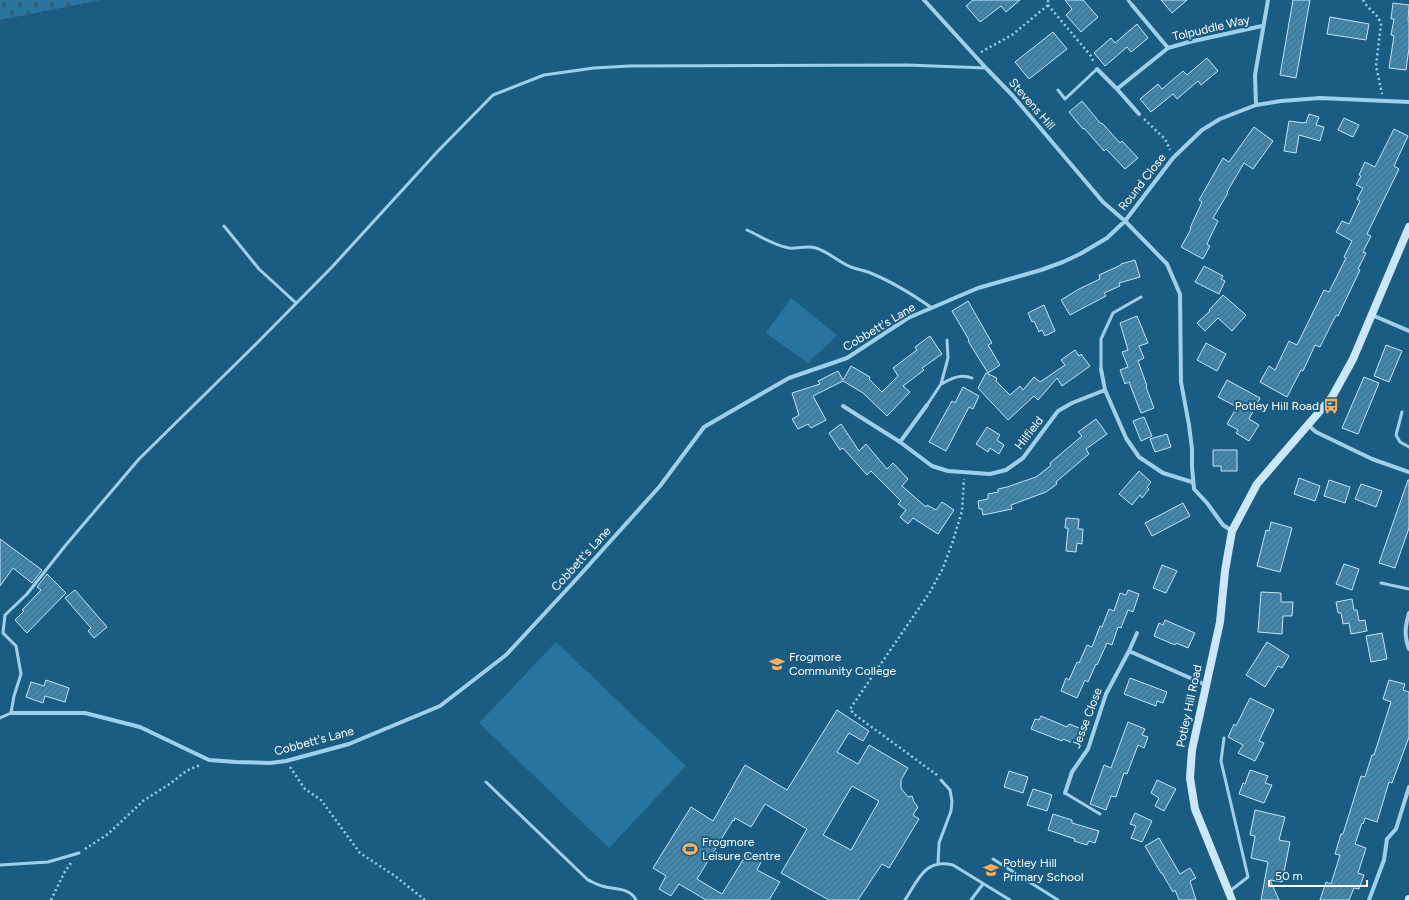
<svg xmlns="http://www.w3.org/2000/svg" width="1409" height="900" viewBox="0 0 1409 900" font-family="Figtree,sans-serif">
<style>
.grass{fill:#29759f}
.cemetery{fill:url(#cemetery-stones)}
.building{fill:url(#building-hatch);stroke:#c3e5f8;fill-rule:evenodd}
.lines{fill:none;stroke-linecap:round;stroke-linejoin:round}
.path{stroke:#9fd0eb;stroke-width:2.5;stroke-dasharray:2 3;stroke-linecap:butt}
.lane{stroke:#9fd0eb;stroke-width:3}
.street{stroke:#9fd0eb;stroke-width:4}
.secondary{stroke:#cbe7f8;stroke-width:8}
.labels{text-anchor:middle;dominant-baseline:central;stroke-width:4;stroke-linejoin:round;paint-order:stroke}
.street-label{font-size:12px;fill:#fff;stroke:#1a5c82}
.poi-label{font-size:12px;fill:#fff;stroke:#1a5c82;text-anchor:start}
</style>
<defs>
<pattern id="cemetery-stones" width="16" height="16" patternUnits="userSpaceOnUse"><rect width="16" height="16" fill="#29759f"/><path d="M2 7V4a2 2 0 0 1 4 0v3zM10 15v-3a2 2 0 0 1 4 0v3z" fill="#3c5e71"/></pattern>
<pattern id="building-hatch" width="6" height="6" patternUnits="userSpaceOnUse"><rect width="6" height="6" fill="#4386ac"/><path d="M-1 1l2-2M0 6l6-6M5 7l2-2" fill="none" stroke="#476c81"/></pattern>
</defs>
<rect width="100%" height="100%" fill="#1a5c82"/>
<!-- grass -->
<path class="grass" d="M 791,298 L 837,335 L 808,363 L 766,333 Z
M 556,642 L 686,766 L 609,848 L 479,723 Z"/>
<!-- cemetery -->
<path class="cemetery" d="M 0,0 L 101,0 L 0,20 Z"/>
<!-- building -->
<path class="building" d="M 973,0 L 1020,0 L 1006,12 L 1001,6 L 980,22 L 966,6 Z
M 1065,0 L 1083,0 L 1098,17 L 1081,32 L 1066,15 L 1072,9 Z
M 1161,0 L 1187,0 L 1172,13 Z
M 1293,0 L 1310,0 L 1296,78 L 1280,75 Z
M 1393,3 L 1409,5 L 1408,21 L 1409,21 L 1409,48 L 1406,70 L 1389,68 L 1394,36 L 1391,35 L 1394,19 L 1391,19 Z
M 1330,17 L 1369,24 L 1366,40 L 1327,34 Z
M 1137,24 L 1148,38 L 1131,52 L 1127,47 L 1105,66 L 1094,53 L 1111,38 L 1115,43 Z
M 1053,32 L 1067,49 L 1029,79 L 1015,62 Z
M 1207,58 L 1218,71 L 1201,85 L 1198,81 L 1177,99 L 1173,94 L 1151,112 L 1140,99 L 1158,84 L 1162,89 L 1183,71 L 1187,75 Z
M 1082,101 L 1101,124 L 1102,123 L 1120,143 L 1122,141 L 1138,158 L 1125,169 L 1106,149 L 1104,151 L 1084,128 L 1083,129 L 1069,112 Z
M 1309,114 L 1319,117 L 1316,125 L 1324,127 L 1320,141 L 1299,135 L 1296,153 L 1284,151 L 1289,121 L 1304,123 L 1304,122 L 1306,123 Z
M 1344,118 L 1359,125 L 1353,137 L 1338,130 Z
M 1254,127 L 1273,141 L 1253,169 L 1244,163 L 1227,192 L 1228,193 L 1213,218 L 1218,221 L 1207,244 L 1210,246 L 1203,259 L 1181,247 L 1191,229 L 1190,228 L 1202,202 L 1199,200 L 1223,158 L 1229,162 Z
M 1394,129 L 1408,136 L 1394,166 L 1399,169 L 1367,234 L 1371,236 L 1363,252 L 1366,253 L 1358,269 L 1360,270 L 1338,316 L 1336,315 L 1320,347 L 1315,345 L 1303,371 L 1301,370 L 1287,397 L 1260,382 L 1269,366 L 1275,370 L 1289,341 L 1297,345 L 1324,290 L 1329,292 L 1346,258 L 1344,257 L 1352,241 L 1336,232 L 1342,221 L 1349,224 L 1360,201 L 1357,199 L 1363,188 L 1356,185 L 1361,176 L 1359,175 L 1365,162 L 1375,167 Z
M 1135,260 L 1140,277 L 1119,283 L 1120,286 L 1104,293 L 1106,296 L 1070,315 L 1061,300 L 1079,289 L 1100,279 L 1099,275 L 1121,265 L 1121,264 Z
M 1204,266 L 1223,276 L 1221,279 L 1225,281 L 1219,294 L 1195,282 Z
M 1223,295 L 1246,315 L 1232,331 L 1218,318 L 1205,331 L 1197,323 L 1210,311 L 1209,310 Z
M 968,301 L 992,343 L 988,345 L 1000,365 L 988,373 L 968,341 L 969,340 L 952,311 Z
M 1044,305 L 1055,331 L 1045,336 L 1042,330 L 1039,332 L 1034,321 L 1032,322 L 1028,313 Z
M 1137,316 L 1148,343 L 1139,346 L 1144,358 L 1138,361 L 1147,386 L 1146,387 L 1154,408 L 1141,413 L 1129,382 L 1125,384 L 1120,370 L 1128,367 L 1122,352 L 1128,350 L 1120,323 Z
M 930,336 L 942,354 L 922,368 L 924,370 L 903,386 L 910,392 L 887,416 L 863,393 L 843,381 L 813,396 L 826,420 L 811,428 L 808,424 L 798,429 L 792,419 L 799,415 L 792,393 L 820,384 L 818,381 L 838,371 L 843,380 L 851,366 L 870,377 L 869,379 L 882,392 L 898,376 L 893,368 L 917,350 L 915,347 Z
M 1206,343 L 1226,354 L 1217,371 L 1197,360 Z
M 1386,345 L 1402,351 L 1389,382 L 1374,376 Z
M 1075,350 L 1079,356 L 1081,354 L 1090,366 L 1062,386 L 1057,378 L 1038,400 L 1034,396 L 1008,420 L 978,388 L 986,373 L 997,378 L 996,381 L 1010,395 L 1020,386 L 1023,390 L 1034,377 L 1040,382 L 1065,365 L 1061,360 Z
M 1364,377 L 1379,383 L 1358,434 L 1342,428 Z
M 1227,380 L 1260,398 L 1249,419 L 1259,425 L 1249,441 L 1236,433 L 1238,430 L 1227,424 L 1237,407 L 1218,397 Z
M 963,387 L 979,396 L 973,409 L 969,407 L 946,451 L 929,442 L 952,401 L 955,403 Z
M 1144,417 L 1152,436 L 1141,441 L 1133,421 Z
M 1096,419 L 1107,434 L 1086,449 L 1089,454 L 1056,482 L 1057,484 L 1046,492 L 1011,505 L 1012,509 L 983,515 L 982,509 L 979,509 L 978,501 L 988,499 L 988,494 L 998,492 L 998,489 L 1007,487 L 1036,477 L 1049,467 L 1051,465 L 1050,463 L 1082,436 L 1078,432 Z
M 841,424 L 859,451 L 866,444 L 887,469 L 893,463 L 908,479 L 902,486 L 926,507 L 927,505 L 936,510 L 942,502 L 954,510 L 938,534 L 913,518 L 908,524 L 900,517 L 906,510 L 898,504 L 901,501 L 871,471 L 867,475 L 843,448 L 840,450 L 829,433 Z
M 987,427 L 1000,435 L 997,440 L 1004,445 L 999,454 L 990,448 L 988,452 L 976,444 Z
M 1167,434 L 1171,447 L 1155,452 L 1150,439 Z
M 1213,450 L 1237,450 L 1237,471 L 1221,471 L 1221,466 L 1213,466 Z
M 1139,471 L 1151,482 L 1147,487 L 1149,489 L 1142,498 L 1140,495 L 1132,505 L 1119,494 Z
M 1299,478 L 1320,486 L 1315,501 L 1294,494 Z
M 1329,480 L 1350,487 L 1345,503 L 1324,496 Z
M 1408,480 L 1409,480 L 1409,528 L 1395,568 L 1379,563 Z
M 1361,484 L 1382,491 L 1376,507 L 1355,499 Z
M 1183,503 L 1190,516 L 1152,536 L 1145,523 Z
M 1066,518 L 1079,519 L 1078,529 L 1083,529 L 1082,544 L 1077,543 L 1076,552 L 1066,551 L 1068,528 L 1065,528 Z
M 1271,522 L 1292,528 L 1280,572 L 1257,566 L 1266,530 L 1269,531 Z
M 0,539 L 42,570 L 32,583 L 13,568 L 0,586 Z
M 1344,564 L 1359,569 L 1352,590 L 1336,584 Z
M 1162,565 L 1177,571 L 1166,593 L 1153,588 Z
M 47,574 L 66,593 L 27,633 L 15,620 L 24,611 L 22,610 L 41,590 L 37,587 Z
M 75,590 L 107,627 L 94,638 L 88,631 L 91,628 L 65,598 Z
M 1128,590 L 1139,594 L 1133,612 L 1128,610 L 1121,628 L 1118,627 L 1112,645 L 1107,643 L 1097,665 L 1096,664 L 1088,682 L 1085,680 L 1077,698 L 1061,691 L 1066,678 L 1069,680 L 1077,662 L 1079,663 L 1087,645 L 1092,647 L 1100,626 L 1102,627 L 1109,609 L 1114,611 L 1120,593 L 1126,595 Z
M 1261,592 L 1281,593 L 1281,602 L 1293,602 L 1292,616 L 1283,616 L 1282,634 L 1258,632 Z
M 1352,599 L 1354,610 L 1357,610 L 1359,621 L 1365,620 L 1367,631 L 1351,634 L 1349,623 L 1343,624 L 1341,613 L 1338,613 L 1336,602 Z
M 1165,620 L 1195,633 L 1188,648 L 1176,643 L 1175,645 L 1154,636 L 1159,623 L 1163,625 Z
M 1382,633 L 1387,659 L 1371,662 L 1366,636 Z
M 1267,642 L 1289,656 L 1282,668 L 1278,666 L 1265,687 L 1246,675 Z
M 1130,678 L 1167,692 L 1163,703 L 1157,701 L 1156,706 L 1124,694 Z
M 46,680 L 69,688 L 65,702 L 45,696 L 43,703 L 26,697 L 31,682 L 44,686 Z
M 1389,680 L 1405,684 L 1403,690 L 1409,692 L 1409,737 L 1392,783 L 1389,782 L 1377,822 L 1365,818 L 1363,824 L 1362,823 L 1355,844 L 1366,848 L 1358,873 L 1364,875 L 1359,889 L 1354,888 L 1349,900 L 1320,900 L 1326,882 L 1331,884 L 1340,855 L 1335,854 L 1341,834 L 1343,834 L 1361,776 L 1365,777 L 1372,755 L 1374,755 L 1391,702 L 1383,699 Z
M 1250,698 L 1274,710 L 1259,741 L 1264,743 L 1255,761 L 1238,753 L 1243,745 L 1228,737 L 1234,724 L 1236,726 Z
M 837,710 L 869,731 L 863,741 L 849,733 L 837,752 L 858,764 L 869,745 L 908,768 L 901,780 L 901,788 L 908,797 L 912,796 L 914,802 L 918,807 L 913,815 L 919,819 L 889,868 L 882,864 L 858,900 L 829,900 L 781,873 L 807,829 L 765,804 L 751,827 L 735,818 L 734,821 L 733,820 L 697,879 L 722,894 L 746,855 L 761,862 L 757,870 L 780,882 L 769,900 L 706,900 L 679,884 L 671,896 L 659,889 L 666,876 L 653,868 L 691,807 L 713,821 L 745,765 L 787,790 ZM 852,786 L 879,801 L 851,850 L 823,835 Z
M 1041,716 L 1067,727 L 1069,724 L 1082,729 L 1075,744 L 1063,739 L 1062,741 L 1031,729 L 1035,719 L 1039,720 Z
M 1128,722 L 1145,729 L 1142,735 L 1148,737 L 1144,748 L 1138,745 L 1127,774 L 1124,773 L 1116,797 L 1111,796 L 1106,810 L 1090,804 L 1104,765 L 1111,768 Z
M 1250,770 L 1268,776 L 1265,783 L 1272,785 L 1264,803 L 1239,794 L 1243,783 L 1245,784 Z
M 1009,771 L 1028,777 L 1023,793 L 1004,787 Z
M 1157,780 L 1176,789 L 1164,811 L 1155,806 L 1159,798 L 1151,793 Z
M 1033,789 L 1052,795 L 1047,811 L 1027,805 Z
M 1255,810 L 1285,817 L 1279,840 L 1290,842 L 1282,882 L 1270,880 L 1279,900 L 1261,900 L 1268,862 L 1251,858 L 1255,836 L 1250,835 Z
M 1135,813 L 1152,821 L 1142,842 L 1131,838 L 1136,826 L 1130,824 Z
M 1053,814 L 1072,820 L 1072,823 L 1099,831 L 1095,843 L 1089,841 L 1087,845 L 1074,841 L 1075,839 L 1048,830 Z
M 1159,838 L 1180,874 L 1190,868 L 1196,878 L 1190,881 L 1196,900 L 1179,900 L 1175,890 L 1173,892 L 1162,873 L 1161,873 L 1145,846 Z"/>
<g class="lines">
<!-- path -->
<path class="path" d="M 1363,0 L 1367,6 L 1378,17 L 1381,24 L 1376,66 L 1382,94
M 1048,5 L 1091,56 L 1094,63
M 981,52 L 1012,35 L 1048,5 L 1048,0
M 1144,119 L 1165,139 L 1170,150
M 290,767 L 305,789 L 321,800 L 360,853 L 395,876 L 425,900
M 937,775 L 854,714 L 850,709 L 930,592 L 942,570 L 952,544 L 962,511 L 964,479
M 85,849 L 108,834 L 143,801 L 171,783 L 186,771 L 200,765
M 51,900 L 64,873 L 71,863"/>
<!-- lane -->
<path class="lane" d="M 1128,0 L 1132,5
M 1058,90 L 1065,99 L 1097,69
M 224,226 L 259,269 L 296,303
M 747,230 C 760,236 775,246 789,248 C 798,249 807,245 816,248 C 829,252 838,262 851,267 C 856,269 862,270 868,272 C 891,281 912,294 932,308
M 1101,369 L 1101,339 L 1113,313 L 1141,297
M 941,384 C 951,379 961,373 972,378
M 927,405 L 941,384 L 948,358 L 947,340
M 1402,412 L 1396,435 L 1400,442 L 1409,447
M 1381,583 L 1409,589
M 0,718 L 11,713 L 14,696 L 21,674 L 16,646 L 3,633 L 5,615 L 27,594 L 65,546 L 139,459 L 255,345 L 332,267 L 438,151 L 493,95 L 544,75 L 594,68 L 629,66 L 907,65 L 986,68
M 1224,738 L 1221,761 L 1248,877 L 1230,891
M 486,782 L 588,880 C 593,882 597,885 602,886 C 614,890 630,887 636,900
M 1065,793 L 1100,814
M 993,859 L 1058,900
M 938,864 L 939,843 L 951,811 L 952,801 L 950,790 L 941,780
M 0,865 L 48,862 L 79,853
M 905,900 C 918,880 925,858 953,865 L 1010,900
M 971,900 L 983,884"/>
<!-- street -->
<path class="street" d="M 924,0 L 986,68 L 1013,96 L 1103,202 L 1125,221 L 1167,264 L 1180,294 L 1181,382 L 1189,425 L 1192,449 L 1192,467 L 1194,489 L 1207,503 L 1223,525 L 1232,531
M 1132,5 L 1168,48
M 1097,69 L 1117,89
M 1256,105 L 1255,75 L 1268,0
M 1139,114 L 1117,89 L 1168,48 L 1189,42 L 1262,26
M 1372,315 L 1409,331
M 1101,369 L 1105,390 L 1126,438 L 1139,457 L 1163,473 L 1192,482
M 927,405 L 900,442 L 932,466 L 948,471 L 990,474 L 1006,470 L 1023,458 L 1058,411 L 1072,403 L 1105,390
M 843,406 L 900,442
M 1308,425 L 1316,432 L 1372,459 L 1409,472
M 1409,613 C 1405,626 1404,636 1409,649
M 1129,651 L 1137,633
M 11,713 L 85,713 L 140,727 L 209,760 L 236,762 L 270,763 L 286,761 L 349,744 L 440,706 L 506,655 L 571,585 L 660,486 L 704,427 L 789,378 L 847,358 L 908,318 L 978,288 L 1041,270 L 1063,262 L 1080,254 L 1107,238 L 1125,221 L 1173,158 L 1202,130 L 1220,119 L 1256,105 L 1281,101 L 1320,98 L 1409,102
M 1065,793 L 1072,772 L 1088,749 L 1106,694 L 1129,651 L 1206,685
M 1369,900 L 1384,860 L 1387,839 L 1396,829 L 1409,787"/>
<!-- secondary -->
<path class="secondary" d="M 1232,900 L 1195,809 L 1190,778 L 1192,750 L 1220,622 L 1225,571 L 1232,531 L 1257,484 L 1332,397 L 1353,359 L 1409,227
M 1409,900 L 1409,899"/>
</g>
<!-- icons -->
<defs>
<g id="bus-bare" transform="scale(1.2)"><path d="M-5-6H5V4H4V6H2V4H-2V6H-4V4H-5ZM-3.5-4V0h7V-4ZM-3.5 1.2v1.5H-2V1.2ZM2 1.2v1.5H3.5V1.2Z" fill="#fdaf5b" stroke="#1a5c82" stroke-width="2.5" paint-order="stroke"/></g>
<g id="school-bare" transform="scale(1.2)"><path d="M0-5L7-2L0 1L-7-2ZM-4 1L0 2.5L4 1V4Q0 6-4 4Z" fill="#fdaf5b" stroke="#1a5c82" stroke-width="2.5" paint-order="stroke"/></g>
<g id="stadium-bare" transform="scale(1.2)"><path d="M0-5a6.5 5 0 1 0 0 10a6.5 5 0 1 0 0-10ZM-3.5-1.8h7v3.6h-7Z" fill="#fdaf5b" stroke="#1a5c82" stroke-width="2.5" paint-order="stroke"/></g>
</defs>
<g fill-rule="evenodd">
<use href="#bus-bare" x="1331" y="406"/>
<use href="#school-bare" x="777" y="664"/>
<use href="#stadium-bare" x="690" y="849"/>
<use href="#school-bare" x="991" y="870"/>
</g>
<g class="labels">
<!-- street labels -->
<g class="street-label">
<text transform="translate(1211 28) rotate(-13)">Tolpuddle Way</text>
<text transform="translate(1032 104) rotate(49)">Stevens Hill</text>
<text transform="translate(1142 182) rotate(-52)">Round Close</text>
<text transform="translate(879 327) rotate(-31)">Cobbett's Lane</text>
<text transform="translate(1029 433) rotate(-52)">Hilfield</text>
<text transform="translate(581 559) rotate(-48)">Cobbett's Lane</text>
<text transform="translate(1189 706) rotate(-78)">Potley Hill Road</text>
<text transform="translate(1087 718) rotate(-69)">Jesse Close</text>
<text transform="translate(314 741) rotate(-15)">Cobbett's Lane</text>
</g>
<!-- poi labels -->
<g class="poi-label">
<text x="1319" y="406" text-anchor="end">Potley Hill Road</text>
<text x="789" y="657">Frogmore<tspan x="789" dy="14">Community College</tspan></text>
<text x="702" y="842">Frogmore<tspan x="702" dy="14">Leisure Centre</tspan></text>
<text x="1003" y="863">Potley Hill<tspan x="1003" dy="14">Primary School</tspan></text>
</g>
</g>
<!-- scale -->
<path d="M1269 880v6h98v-6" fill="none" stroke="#ffffff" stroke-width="2"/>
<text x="1275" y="880" font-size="12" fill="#ffffff" stroke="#1a5c82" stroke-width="3" paint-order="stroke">50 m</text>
</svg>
